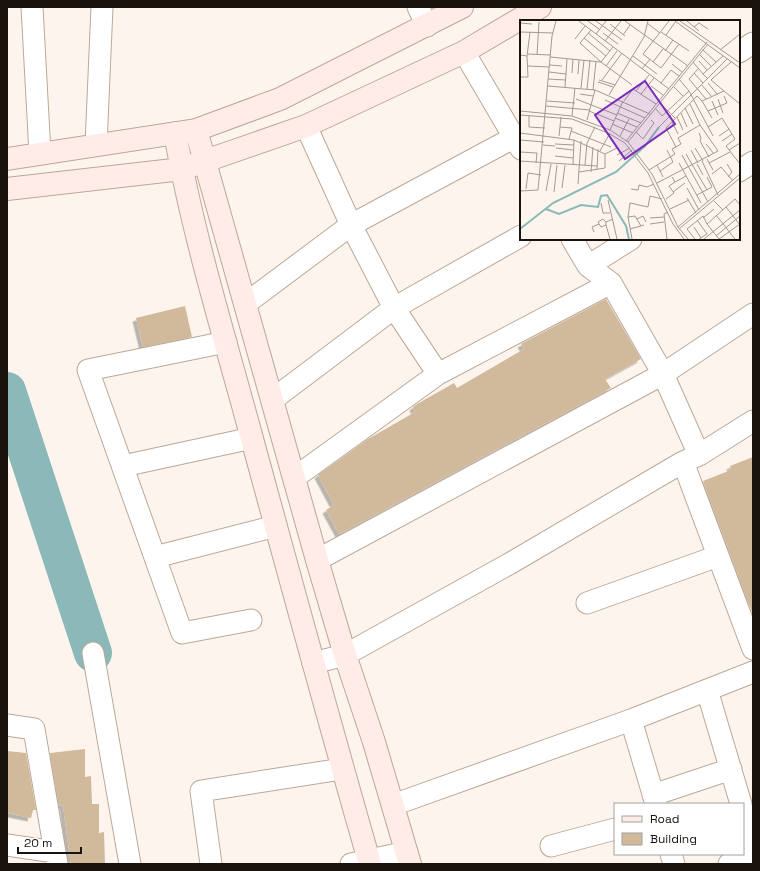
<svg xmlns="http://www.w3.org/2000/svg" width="760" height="871" viewBox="0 0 760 871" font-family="'Space Grotesk',sans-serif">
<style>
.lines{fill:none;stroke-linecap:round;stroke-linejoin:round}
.river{stroke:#8bb8b8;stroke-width:38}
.building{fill:#d1b99c;filter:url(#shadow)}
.street-casing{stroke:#bca897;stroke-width:23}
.secondary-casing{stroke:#bca897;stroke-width:24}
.street{stroke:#fff;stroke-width:21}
.secondary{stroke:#ffebe8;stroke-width:22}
.inset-river{fill:none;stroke:#8bb8b8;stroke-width:2}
.inset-road{fill:none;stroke:#a29b93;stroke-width:1}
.view{fill:#7b2cbf;fill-opacity:0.15;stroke:#7b2cbf;stroke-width:2}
.inset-edge{fill:none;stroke:#1a130d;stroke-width:2}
</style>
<defs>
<filter id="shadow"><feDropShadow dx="-3.5" dy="3.5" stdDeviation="0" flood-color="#0004"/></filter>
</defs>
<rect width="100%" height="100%" fill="#fdf5ed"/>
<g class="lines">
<!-- river -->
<path class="river" d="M 7,391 L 93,653"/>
</g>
<!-- building -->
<path class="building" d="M 606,299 L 641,359 L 605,379 L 611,388 L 339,534 L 326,510 L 334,505 L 318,475 L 368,439 L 415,412 L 413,407 L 417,404 L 454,383 L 457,388 L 524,349 L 521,344 Z
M 185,306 L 192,337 L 143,347 L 136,318 Z
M 753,457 L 753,615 L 703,481 L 731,470 L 730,466 Z
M 85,749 L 85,777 L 91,776 L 92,804 L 99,804 L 99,833 L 104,832 L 105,864 L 71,864 L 63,805 L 59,806 L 50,753 Z
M 7,751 L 26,753 L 36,810 L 33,810 L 31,818 L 7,813 Z"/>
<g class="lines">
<!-- street casing -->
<g class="street-casing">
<path id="street" d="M 32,7 L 40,154
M 418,7 L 427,26
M 464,52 L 521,149
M 739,52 L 753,43
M 306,126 L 351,225 L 394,308 L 438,374
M 96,145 L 102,7
M 739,171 L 753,162
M 572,239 L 588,266 L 611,283 L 663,374 L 699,455
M 588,266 L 631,239
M 245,304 L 351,225 L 515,137
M 226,342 L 88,370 L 182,633 L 251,620
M 272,400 L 394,308 L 521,236
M 683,462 L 753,649
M 123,466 L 252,438
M 294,478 L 438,374 L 611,283
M 155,557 L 276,526
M 317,560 L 663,374 L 753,314
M 587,603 L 718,556
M 93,653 L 130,864
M 313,663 L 345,655 L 509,564 L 683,462 L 699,455 L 753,421
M 707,690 L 741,804
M 631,720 L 656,804
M 7,725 L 34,729 L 57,864
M 653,795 L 731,769
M 393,805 L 631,720 L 753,672
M 743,810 L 753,843
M 7,845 L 55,852
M 551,846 L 615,829
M 671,854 L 674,864
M 211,864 L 201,791 L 342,769
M 351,864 L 407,852
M 729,864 L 753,858"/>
</g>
<!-- secondary casing -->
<g class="secondary-casing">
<path id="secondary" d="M 196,130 L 317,560 L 345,655 L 374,742 L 410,864
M 175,133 C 193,235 224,335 251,435 C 290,578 329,722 370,864
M 7,159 L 196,130 L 280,99 L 462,7
M 7,189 L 182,169 L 306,126 L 464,52 L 540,7"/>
</g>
<!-- street -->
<use href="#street" class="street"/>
<!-- secondary -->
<use href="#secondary" class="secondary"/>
</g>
<!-- overview -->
<g transform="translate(520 20)">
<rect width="220" height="220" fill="#fdf5ed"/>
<path class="inset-river" d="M 26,189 L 39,194 L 61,185 L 78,187 L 81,176 L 87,175 L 106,206 L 109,219M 0,209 L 33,183 L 96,152 L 125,126 L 139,107"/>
<path class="inset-road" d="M 59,1 L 149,69M 68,1 L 79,9M 76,1 L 102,20M 105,1 L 168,46M 149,1 L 123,34 L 141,48 L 159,24M 155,1 L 220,48M 160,1 L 220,43M 167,1 L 179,11M 0,3 L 12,4M 127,3 L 140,13M 90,4 L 105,16M 174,7 L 179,3 L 188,9M 71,10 L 60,23 L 81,42 L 93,27M 0,12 L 33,13M 141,12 L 169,31M 68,13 L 90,31M 83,13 L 98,24M 76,14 L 86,1M 103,15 L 110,5M 146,15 L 156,1M 64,18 L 86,36M 55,19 L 65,6M 85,21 L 101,1M 183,30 L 196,42M 200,30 L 220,14M 145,31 L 153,20M 8,34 L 30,35M 179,34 L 191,46M 0,35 L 7,36 L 10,12M 17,35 L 19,2M 113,36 L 137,54M 30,37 L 81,42 L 112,65M 179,41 L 187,50M 133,42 L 143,29M 173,42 L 183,54M 152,44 L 162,52M 30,45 L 42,46M 8,46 L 29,47M 86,46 L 97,31M 122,49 L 130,39M 178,49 L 169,59 L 186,79M 29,52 L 46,54M 52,53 L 53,39M 174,53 L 183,63M 58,54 L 59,40M 0,57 L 8,57 L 7,36M 187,58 L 183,54 L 203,36M 28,59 L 46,60M 159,59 L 169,71 L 193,116M 79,60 L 95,65M 82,60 L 102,33M 78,62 L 93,67M 141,63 L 151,50 L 159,56M 188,63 L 197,74M 181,64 L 192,77M 28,66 L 75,70 L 130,94M 131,66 L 143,75M 45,67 L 47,39M 154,67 L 163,76M 61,68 L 64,40M 67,69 L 70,40M 73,70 L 76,41M 116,71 L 129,55M 204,71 L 220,84M 60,74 L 73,76M 121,74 L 134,58M 89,75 L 124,17 L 128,1M 56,79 L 97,95M 198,79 L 203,93M 85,80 L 125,98M 27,81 L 55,83M 104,81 L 113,69 L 136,84M 182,81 L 192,98M 192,81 L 198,95M 140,83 L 155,98M 26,86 L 70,90M 165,88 L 173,104M 136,89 L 142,96 L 169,71M 0,91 L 52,96 L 90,110 L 108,122 L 132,154 L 158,207 L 168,219M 69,91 L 94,101M 188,91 L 207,83 L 204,76M 97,93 L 121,103M 161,93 L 167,107M 0,95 L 52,99 L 88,113 L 105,123 L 128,153 L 153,204 L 164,219M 9,95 L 9,107 L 25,108M 52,96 L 55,68M 157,97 L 163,110M 95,98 L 117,107M 67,100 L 75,70M 152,102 L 158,114M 92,104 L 113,113M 40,107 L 52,108 L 49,119M 139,107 L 207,39M 188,107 L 202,98 L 215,119 L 206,126 L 220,144M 90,110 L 103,81M 51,111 L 91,127M 116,112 L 123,119 L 134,103 L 131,100M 0,113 L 54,120 L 85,134 L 85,148 L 59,152M 179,113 L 181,118 L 180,121 L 189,137M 39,116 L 41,97M 100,116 L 109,99M 199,116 L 209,109M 0,120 L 24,122M 106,121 L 187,22M 202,121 L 212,114M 108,122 L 188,24M 35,124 L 54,125M 186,124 L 194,134M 23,125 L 35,126M 156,127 L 161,124 L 158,118 L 180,105 L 170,84M 36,128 L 53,130M 175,128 L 183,141M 171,130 L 178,143M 209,130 L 220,123M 80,131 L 90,113M 0,132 L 17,133 L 16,143M 85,134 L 97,128M 166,134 L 187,170M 97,135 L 110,128M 162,135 L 188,182M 35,136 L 53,138M 187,139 L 193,150M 0,141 L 77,146M 99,141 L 112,130M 182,141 L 198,175M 159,143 L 181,183M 189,143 L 210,132M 177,144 L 183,155M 207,144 L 212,152 L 208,157M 53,145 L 54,120M 65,145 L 67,123 L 75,107M 137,145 L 143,157M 77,150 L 78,129M 129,150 L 155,134 L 152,129 L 156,127 L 146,108 L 177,76 L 182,81 L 204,71 L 191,60 L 211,42M 140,151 L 153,142 L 147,130M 71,152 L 73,127M 192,154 L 201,147 L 213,161M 152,157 L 155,162 L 166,156M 137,163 L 198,131 L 180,105M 58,164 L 61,121M 42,168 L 45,145M 167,168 L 179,190M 6,169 L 8,153 L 21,155M 111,169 L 118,170 L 119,165 L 127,167 L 134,164M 0,171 L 18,170 L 32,16 L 36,1M 26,171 L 31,144M 34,172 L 37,145M 153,172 L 165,163M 177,175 L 192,167 L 187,157M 167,178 L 176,193M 146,179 L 154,173 L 149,166 L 155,162M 88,180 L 97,219M 194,181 L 203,190M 81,183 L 83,193 L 90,193M 206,187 L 220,205M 150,189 L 169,180M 196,195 L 215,219M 108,197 L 115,196 L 121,206M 130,198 L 144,197M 183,198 L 194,189M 117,199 L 123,196 L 126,202M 177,200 L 187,214 L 179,219M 86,202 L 86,205 L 81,207 L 78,202 L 83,199 L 86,202 L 93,199M 130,204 L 144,202M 86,205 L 90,219M 158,207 L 220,154M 174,207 L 181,218M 110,209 L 124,205M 159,209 L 220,158M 74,212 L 72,207 L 79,204M 196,216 L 220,196M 112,219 L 108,197 L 110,183 L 128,187 L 130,176 L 142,179M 147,219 L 144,194 L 148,192M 175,219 L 167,209 L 183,196 L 187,204M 184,219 L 220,190M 199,219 L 187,204 L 215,179 L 220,185M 199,219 L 220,204"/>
<path class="view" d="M 125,61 L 155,104 L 105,139 L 75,95 Z"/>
<rect width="220" height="220" class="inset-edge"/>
</g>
<!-- border -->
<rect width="760" height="871" fill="none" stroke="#1a130d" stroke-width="16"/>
<!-- legend -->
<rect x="614" y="803" width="130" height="52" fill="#ffffff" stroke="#a3a19e"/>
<rect x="622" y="816" width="20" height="6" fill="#ffebe8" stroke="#a3a19e"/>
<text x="650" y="823" font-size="12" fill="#1a130d">Road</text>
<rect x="622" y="833" width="20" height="12" fill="#d1b99c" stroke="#a3a19e"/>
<text x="650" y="843" font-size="12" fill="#1a130d">Building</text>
<!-- scale -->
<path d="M18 847v6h63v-6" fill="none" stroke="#1a130d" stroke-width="2"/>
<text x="24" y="847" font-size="12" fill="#1a130d" stroke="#ffffff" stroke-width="3" paint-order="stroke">20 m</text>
</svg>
